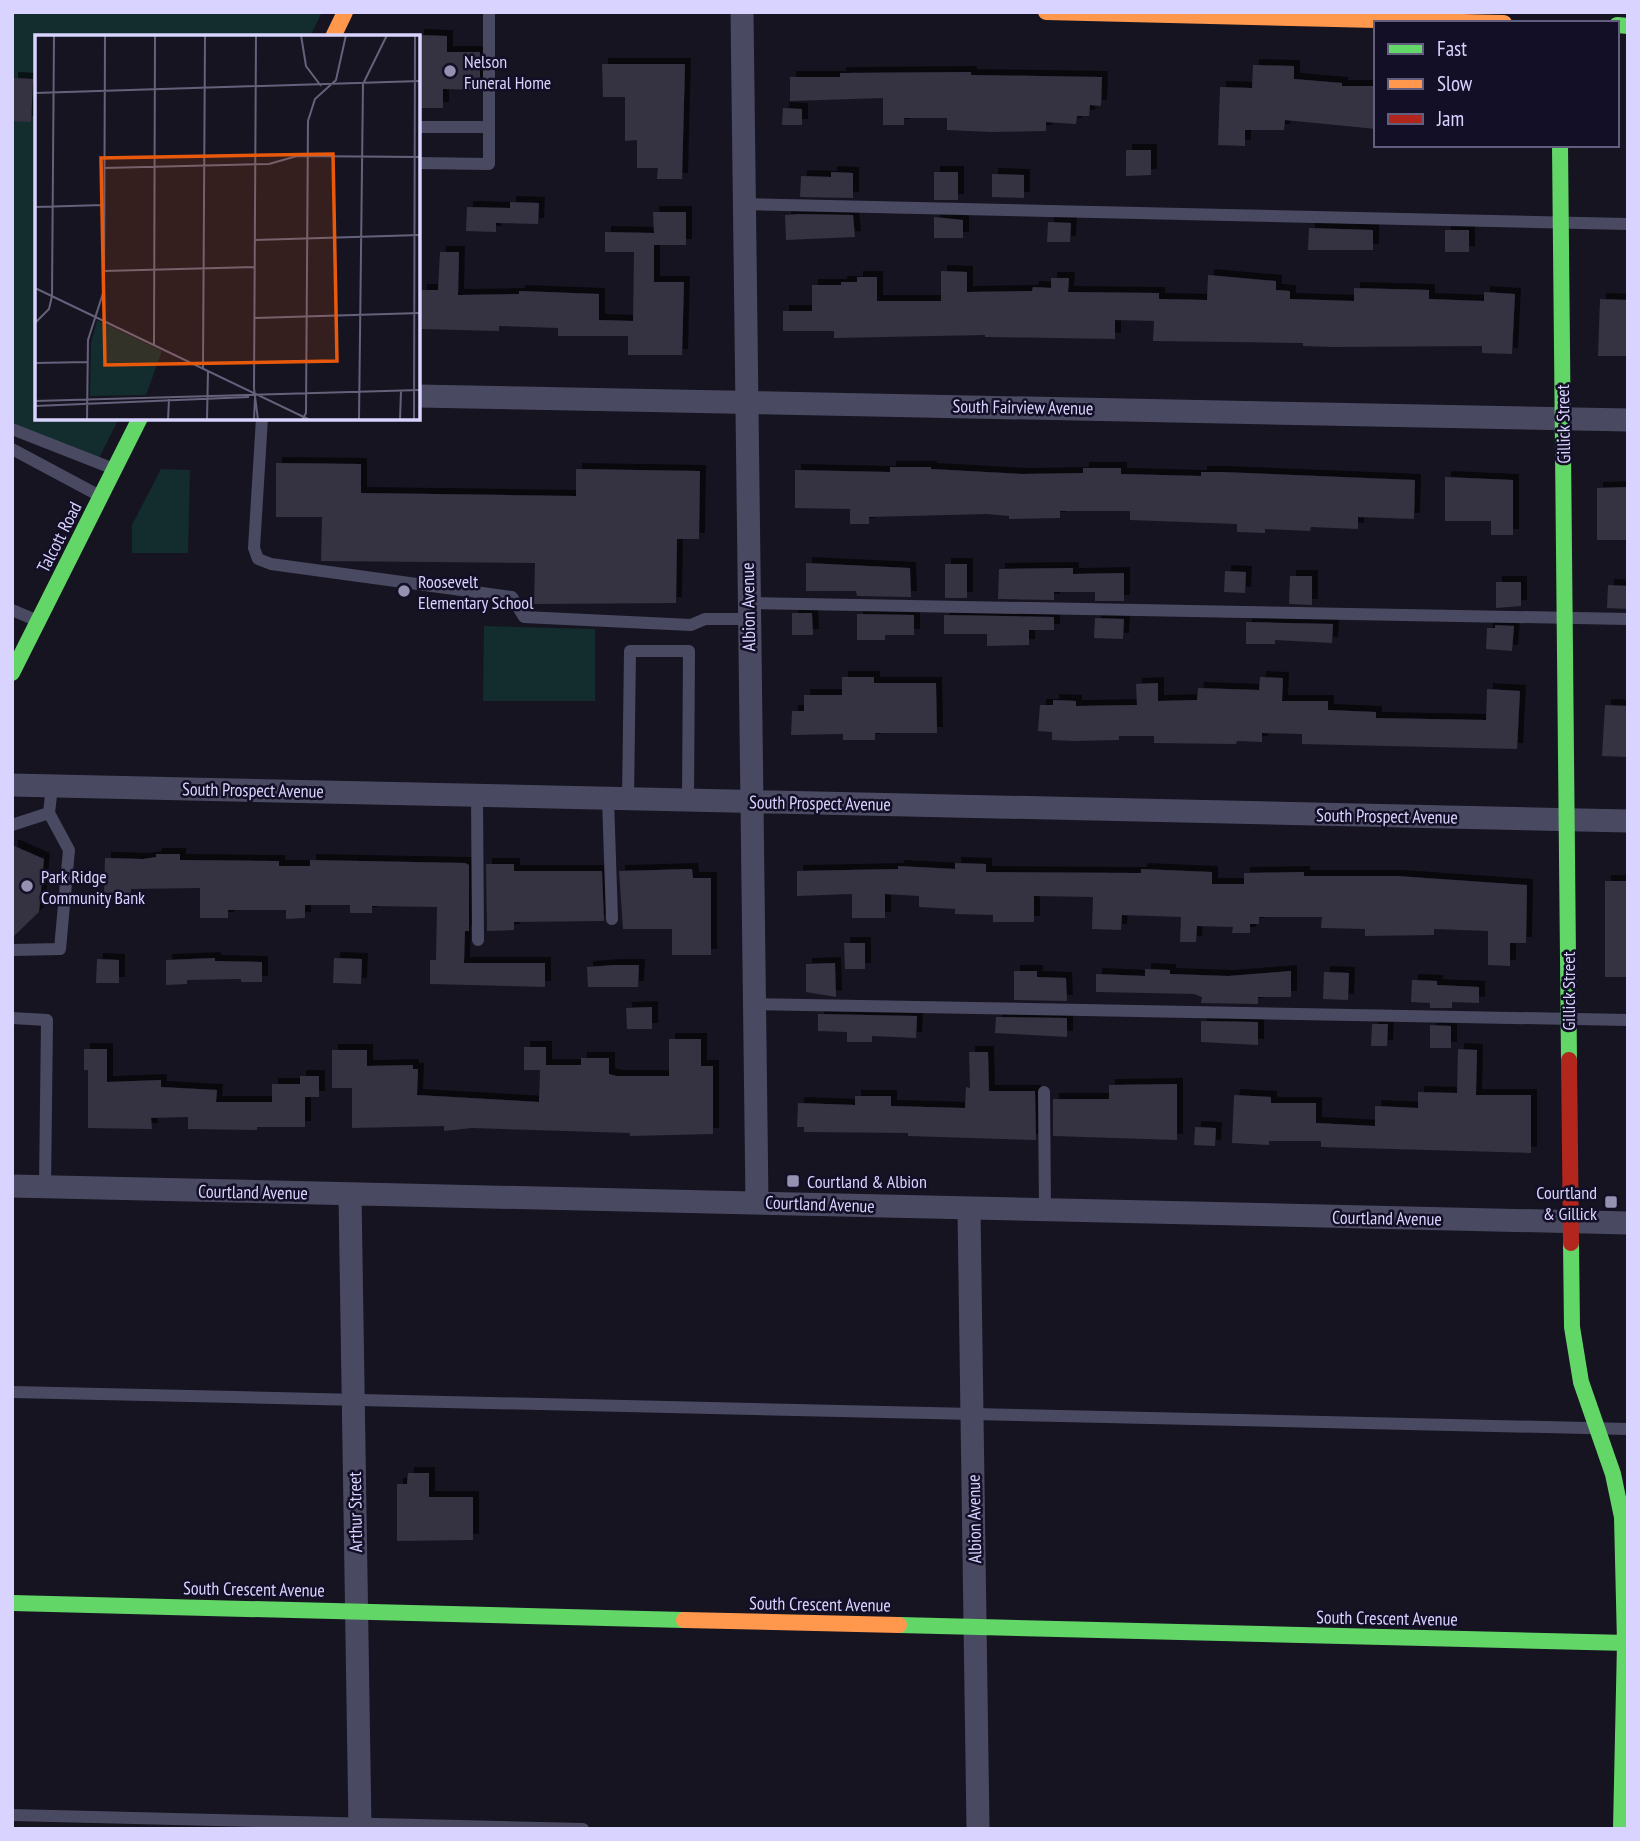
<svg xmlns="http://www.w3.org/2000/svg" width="1640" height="1841" viewBox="0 0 1640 1841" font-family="'PT Sans Narrow',sans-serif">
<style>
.green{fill:#132c2d}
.building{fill:#343243;filter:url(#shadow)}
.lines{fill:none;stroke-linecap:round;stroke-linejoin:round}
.lane{stroke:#4a4962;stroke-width:12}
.street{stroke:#4a4962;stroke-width:23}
.fast{stroke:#63d668;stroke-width:16}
.slow{stroke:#ff974d;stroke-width:16}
.jam{stroke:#b3261e;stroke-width:16}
.poi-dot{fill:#9591b1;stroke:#130f26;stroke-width:2.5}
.labels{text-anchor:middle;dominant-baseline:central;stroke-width:5;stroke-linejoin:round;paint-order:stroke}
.poi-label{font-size:18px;fill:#d9d4ff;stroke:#130f26;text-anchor:start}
.street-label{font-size:18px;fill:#d9d4ff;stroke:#130f26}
.inset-road{fill:none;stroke:#64617a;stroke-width:2}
.view{fill:#e8590c;fill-opacity:0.15;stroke:#e8590c;stroke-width:3.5}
.inset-edge{fill:none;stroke:#d9d4ff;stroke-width:3.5}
</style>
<defs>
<filter id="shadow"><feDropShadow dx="6" dy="-6" stdDeviation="0" flood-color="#0009"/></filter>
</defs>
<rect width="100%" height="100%" fill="#161421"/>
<!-- green -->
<path class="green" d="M 12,12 L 322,12 L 310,37 L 37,37 L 37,418 L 119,418 L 99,458 L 12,423 Z
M 161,469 L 190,470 L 188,553 L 132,553 L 132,525 Z
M 484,626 L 595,629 L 595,701 L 483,701 Z"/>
<!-- building -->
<path class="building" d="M 418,35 L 447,36 L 447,52 L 480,52 L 480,90 L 443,89 L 443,108 L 418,108 Z
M 602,64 L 685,64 L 682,179 L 657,179 L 658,168 L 637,168 L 637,140 L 625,141 L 625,97 L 603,97 Z
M 1253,65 L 1294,66 L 1294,79 L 1342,83 L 1342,86 L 1376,86 L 1376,129 L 1285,120 L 1284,130 L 1245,130 L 1245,146 L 1218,145 L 1220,87 L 1252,88 Z
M 971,72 L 971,75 L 1102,77 L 1101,106 L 1090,105 L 1089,116 L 1077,116 L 1076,124 L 1046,122 L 1046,131 L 991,132 L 947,130 L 947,118 L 904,118 L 904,125 L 883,125 L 883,98 L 790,101 L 790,77 L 840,77 L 840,73 Z
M 12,78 L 33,79 L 31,122 L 12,121 Z
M 783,108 L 802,109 L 802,125 L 782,125 Z
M 1126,150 L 1151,150 L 1151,175 L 1126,176 Z
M 831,172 L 853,173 L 853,198 L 800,197 L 801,176 L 831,177 Z
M 934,172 L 958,172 L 958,200 L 934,200 Z
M 992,174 L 1024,175 L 1024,198 L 992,197 Z
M 510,202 L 539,203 L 538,224 L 496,223 L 496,232 L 466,231 L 467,207 L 510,208 Z
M 653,212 L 686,212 L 686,245 L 654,245 L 654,282 L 684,282 L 682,355 L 628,355 L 628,336 L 558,336 L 558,328 L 499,326 L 499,331 L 421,329 L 421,290 L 438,290 L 440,252 L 459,252 L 458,295 L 519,294 L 519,291 L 599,294 L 599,320 L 633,321 L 634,252 L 605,252 L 605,232 L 654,233 Z
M 799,214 L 853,215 L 855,237 L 786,240 L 785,215 Z
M 934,217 L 963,220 L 963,238 L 934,238 Z
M 1048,222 L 1071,223 L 1070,242 L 1047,242 Z
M 1309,228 L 1373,230 L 1373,250 L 1308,250 Z
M 1445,230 L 1469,230 L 1469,252 L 1445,252 Z
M 941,271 L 967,272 L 967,292 L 1032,291 L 1033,287 L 1051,288 L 1051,278 L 1069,278 L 1068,292 L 1159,293 L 1159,299 L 1207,300 L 1208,275 L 1276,281 L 1276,290 L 1290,291 L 1290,299 L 1354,301 L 1354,288 L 1429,290 L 1429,299 L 1484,301 L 1484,292 L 1515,294 L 1512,354 L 1482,353 L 1482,346 L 1333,347 L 1303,346 L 1303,343 L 1153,341 L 1154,321 L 1115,320 L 1115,339 L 985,337 L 985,335 L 834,338 L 834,331 L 783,331 L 783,311 L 812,311 L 812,285 L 841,285 L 841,282 L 857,282 L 857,277 L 877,277 L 877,301 L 941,301 Z
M 1600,299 L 1628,300 L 1628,356 L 1598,356 Z
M 276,463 L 361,464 L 361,493 L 576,496 L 576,469 L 700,471 L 699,539 L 677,539 L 676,603 L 534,604 L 535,563 L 321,561 L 322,517 L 276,517 Z
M 890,467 L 931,467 L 931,469 L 1023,474 L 1083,473 L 1083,468 L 1121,468 L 1121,474 L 1201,476 L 1201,472 L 1221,472 L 1415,480 L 1414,519 L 1358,517 L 1358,529 L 1311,527 L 1310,531 L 1265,529 L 1265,533 L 1237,532 L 1237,524 L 1130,520 L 1130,511 L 1060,511 L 1060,518 L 1009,519 L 1009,516 L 987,514 L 869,517 L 869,524 L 850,524 L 850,509 L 795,508 L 795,470 L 890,472 Z
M 1445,477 L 1513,480 L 1513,535 L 1491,535 L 1491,521 L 1445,521 Z
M 1628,487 L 1628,540 L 1597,540 L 1597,488 Z
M 806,563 L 910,568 L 911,597 L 857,596 L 856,591 L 806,591 Z
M 945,564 L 967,564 L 967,598 L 945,598 Z
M 1073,568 L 1073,574 L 1124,573 L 1124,601 L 1095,601 L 1095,592 L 1054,592 L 1054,600 L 998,599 L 999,569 Z
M 1225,571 L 1246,572 L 1245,593 L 1224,592 Z
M 1290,576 L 1312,576 L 1312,605 L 1289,604 Z
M 1496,582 L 1521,582 L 1521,606 L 1496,608 Z
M 1608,585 L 1628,586 L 1628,609 L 1607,608 Z
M 792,613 L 812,613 L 813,635 L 792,635 Z
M 857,614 L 914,615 L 914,635 L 885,635 L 885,640 L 857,640 Z
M 944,615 L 1054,617 L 1054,630 L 1029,630 L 1029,645 L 987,646 L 987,634 L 944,634 Z
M 1095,618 L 1124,619 L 1123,639 L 1094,638 Z
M 1246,622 L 1333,624 L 1332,643 L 1275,640 L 1275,644 L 1246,644 Z
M 1495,625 L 1514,626 L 1512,651 L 1486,649 L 1487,628 L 1495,628 Z
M 842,677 L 874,677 L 874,683 L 936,683 L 937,733 L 875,733 L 875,740 L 843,740 L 843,734 L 791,735 L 792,711 L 804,711 L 804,695 L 842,695 Z
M 1260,677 L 1283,678 L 1282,701 L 1328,701 L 1328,710 L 1376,712 L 1376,718 L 1486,720 L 1487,689 L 1520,691 L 1517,749 L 1302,744 L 1302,734 L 1262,733 L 1262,742 L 1237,741 L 1236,744 L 1154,743 L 1154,736 L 1119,736 L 1119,740 L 1074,741 L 1052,740 L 1052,732 L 1038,731 L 1040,705 L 1053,705 L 1053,700 L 1076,701 L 1076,706 L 1137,705 L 1136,684 L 1158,683 L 1158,701 L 1197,700 L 1198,688 L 1259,690 Z
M 1605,705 L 1628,706 L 1628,757 L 1602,756 Z
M 12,845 L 44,859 L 39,912 L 12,938 Z
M 156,854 L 180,854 L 180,860 L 279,861 L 279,866 L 310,866 L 310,860 L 465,863 L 469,865 L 469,931 L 465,931 L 464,963 L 545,963 L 545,987 L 430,984 L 430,960 L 436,960 L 437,907 L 372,906 L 372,913 L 350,913 L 350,905 L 305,905 L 305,918 L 286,919 L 286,910 L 228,910 L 228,918 L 200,918 L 200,888 L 131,889 L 131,895 L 104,894 L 105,858 L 143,859 L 156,857 Z
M 955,863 L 986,864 L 986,872 L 1141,873 L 1141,869 L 1212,872 L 1212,884 L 1244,884 L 1244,873 L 1304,872 L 1304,876 L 1397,876 L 1527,885 L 1526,943 L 1510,943 L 1510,966 L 1488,965 L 1488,931 L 1434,929 L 1434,935 L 1365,936 L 1365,929 L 1321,928 L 1322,917 L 1259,917 L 1259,924 L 1250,924 L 1250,933 L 1232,933 L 1233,927 L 1197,926 L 1196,942 L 1180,942 L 1181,917 L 1122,915 L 1121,930 L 1092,929 L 1093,897 L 1034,896 L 1034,922 L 993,922 L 993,915 L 955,914 L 955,909 L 919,907 L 919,896 L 885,894 L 885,918 L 852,918 L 852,894 L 797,896 L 797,871 L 898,869 L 898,866 L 955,869 Z
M 486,864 L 514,864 L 514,871 L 602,871 L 604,921 L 514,922 L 514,930 L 487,931 Z
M 692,869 L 693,878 L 711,878 L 711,955 L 672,955 L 672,929 L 623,929 L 619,871 Z
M 1605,881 L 1628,881 L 1628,977 L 1605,977 Z
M 844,943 L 865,943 L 865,969 L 845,969 Z
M 215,958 L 215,961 L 262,962 L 262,982 L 241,982 L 241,979 L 187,980 L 187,984 L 166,985 L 166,960 Z
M 334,958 L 362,959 L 361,984 L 333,983 Z
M 97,959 L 119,960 L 119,983 L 96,983 Z
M 835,963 L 836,997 L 806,992 L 806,964 Z
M 615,965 L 639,965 L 638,987 L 588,987 L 587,967 Z
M 1145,969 L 1170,970 L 1170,974 L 1228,976 L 1291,971 L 1291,997 L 1258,997 L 1258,1004 L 1201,1003 L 1202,997 L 1194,994 L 1096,992 L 1096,974 L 1145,976 Z
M 1014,971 L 1037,971 L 1037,977 L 1066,978 L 1067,1001 L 1014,1000 Z
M 1324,972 L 1349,973 L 1348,1000 L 1323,999 Z
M 1412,980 L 1437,981 L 1437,985 L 1479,987 L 1479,1003 L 1452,1002 L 1452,1008 L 1430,1008 L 1430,1003 L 1411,1002 Z
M 652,1007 L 652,1029 L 627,1029 L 626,1008 Z
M 818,1014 L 917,1016 L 916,1038 L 872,1036 L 872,1042 L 847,1042 L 847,1032 L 818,1031 Z
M 996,1017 L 1067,1018 L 1067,1037 L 995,1033 Z
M 1201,1021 L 1258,1022 L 1258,1045 L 1201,1042 Z
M 1372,1024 L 1388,1024 L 1387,1046 L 1371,1046 Z
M 1430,1025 L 1451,1026 L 1451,1048 L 1430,1048 Z
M 669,1039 L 701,1039 L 701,1066 L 713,1066 L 713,1134 L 630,1136 L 630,1133 L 472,1128 L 444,1131 L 444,1126 L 352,1128 L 352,1088 L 332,1088 L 332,1050 L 367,1050 L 367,1066 L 413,1065 L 413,1069 L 418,1069 L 417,1095 L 539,1102 L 540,1070 L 524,1070 L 524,1047 L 546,1047 L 546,1065 L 581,1065 L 581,1058 L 609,1058 L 609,1074 L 616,1076 L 669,1076 Z
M 84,1049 L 107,1049 L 107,1082 L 161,1080 L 161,1087 L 217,1090 L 216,1102 L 272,1102 L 272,1084 L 300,1084 L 300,1076 L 319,1076 L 319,1097 L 305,1097 L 305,1127 L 257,1127 L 257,1130 L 188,1129 L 188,1117 L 151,1118 L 152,1129 L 88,1128 L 88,1070 L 84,1070 Z
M 1458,1049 L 1477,1050 L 1476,1095 L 1531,1095 L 1531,1153 L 1321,1147 L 1321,1141 L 1269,1141 L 1269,1145 L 1232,1143 L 1234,1095 L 1271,1097 L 1271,1103 L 1316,1103 L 1316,1123 L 1375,1126 L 1375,1106 L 1418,1108 L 1418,1092 L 1457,1093 Z
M 969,1052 L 988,1052 L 989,1091 L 1035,1091 L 1036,1140 L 908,1136 L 908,1133 L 804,1132 L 804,1127 L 797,1127 L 798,1103 L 855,1105 L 855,1096 L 891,1096 L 891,1106 L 965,1108 L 966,1087 L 970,1088 Z
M 1177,1084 L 1177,1140 L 1053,1136 L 1053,1099 L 1109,1099 L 1109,1085 Z
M 1195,1127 L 1216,1128 L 1215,1146 L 1194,1145 Z
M 408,1473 L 429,1473 L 429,1497 L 473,1497 L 473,1540 L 397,1541 L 397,1484 L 407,1484 Z"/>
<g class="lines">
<!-- lane -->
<path class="lane" d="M 418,127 L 489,127
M 418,163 L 489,164 L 489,12
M 743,204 L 1628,224
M 262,418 L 254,548 L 258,559 L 271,564 L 512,597 L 524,617 L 691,625 L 705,619 L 748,619
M 12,429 L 114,469
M 12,449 L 98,495
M 748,603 L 1628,619
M 12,610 L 38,621
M 477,795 L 478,940
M 608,799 L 612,919
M 628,799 L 630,651 L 689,651 L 688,800
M 12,825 L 49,813
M 12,950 L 60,949 L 69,850 L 49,813 L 52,786
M 754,1004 L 1628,1020
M 12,1018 L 47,1020 L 45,1187
M 1044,1092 L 1045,1211
M 12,1392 L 1628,1429
M 12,1815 L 583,1829"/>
<!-- street -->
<path class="street" d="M 742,12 L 757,1202
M 418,396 L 1628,420
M 12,785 L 1628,821
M 12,1186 L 1628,1223
M 350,1194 L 360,1829
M 969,1209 L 978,1829"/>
<!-- fast -->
<path class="fast" d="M 1617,25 L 1628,26
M 1560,145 L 1569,1060
M 12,673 L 140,418
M 1571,1243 L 1572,1327 L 1581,1382 L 1613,1474 L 1622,1517 L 1625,1643 L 1621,1829
M 12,1603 L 684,1620
M 899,1625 L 1628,1643"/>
<!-- slow -->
<path class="slow" d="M 1046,12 L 1504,23
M 333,37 L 345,12
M 684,1620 L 899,1625"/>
<!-- jam -->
<path class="jam" d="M 1569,1060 L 1571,1243"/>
</g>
<!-- markers -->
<g class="poi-dot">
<circle cx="450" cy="71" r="7"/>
<circle cx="404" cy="591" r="7"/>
<circle cx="27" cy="886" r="7"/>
<rect x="786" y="1174" width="14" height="14" rx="3.5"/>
<rect x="1604" y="1195" width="14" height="14" rx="3.5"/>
</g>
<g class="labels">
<!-- poi labels -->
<g class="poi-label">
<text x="464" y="61">Nelson<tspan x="464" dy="21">Funeral Home</tspan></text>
<text x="418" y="581">Roosevelt<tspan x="418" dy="21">Elementary School</tspan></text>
<text x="41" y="876">Park Ridge<tspan x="41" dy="21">Community Bank</tspan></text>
<text x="807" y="1181">Courtland &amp; Albion</text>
<text x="1597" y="1192" text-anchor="end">Courtland<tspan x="1597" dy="21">&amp; Gillick</tspan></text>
</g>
<!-- street labels -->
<g class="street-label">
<text transform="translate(1023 407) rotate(1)">South Fairview Avenue</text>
<text transform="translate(1563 424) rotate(-91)">Gillick Street</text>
<text transform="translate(59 537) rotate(-63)">Talcott Road</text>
<text transform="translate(748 607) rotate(-91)">Albion Avenue</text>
<text transform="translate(253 790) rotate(1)">South Prospect Avenue</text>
<text transform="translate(820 803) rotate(1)">South Prospect Avenue</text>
<text transform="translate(1387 816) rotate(1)">South Prospect Avenue</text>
<text transform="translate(1568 991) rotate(-90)">Gillick Street</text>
<text transform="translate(253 1192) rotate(1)">Courtland Avenue</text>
<text transform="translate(820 1204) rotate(2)">Courtland Avenue</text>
<text transform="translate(1387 1218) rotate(1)">Courtland Avenue</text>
<text transform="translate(355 1512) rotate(-91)">Arthur Street</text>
<text transform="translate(974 1519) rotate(-91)">Albion Avenue</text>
<text transform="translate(254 1589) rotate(1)">South Crescent Avenue</text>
<text transform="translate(820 1604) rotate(1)">South Crescent Avenue</text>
<text transform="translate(1387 1618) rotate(1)">South Crescent Avenue</text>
</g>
</g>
<!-- overview -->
<g transform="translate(35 35)">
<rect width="385" height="385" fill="#161421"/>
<path d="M 62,285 L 127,316 L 111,360 L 55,361 L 56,308 Z" fill="#132c2d"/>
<path class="inset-road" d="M 221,0 L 219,353 L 223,385M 266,0 L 271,31 L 286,51M 0,58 L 385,46M 69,133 L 234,129 L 262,121 L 385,122M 0,172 L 69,170M 220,205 L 385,200M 69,236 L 220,232M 0,253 L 275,385M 220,283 L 385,278M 0,288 L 14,274 L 17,261 L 19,0M 119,310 L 120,0M 0,328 L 53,327M 168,333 L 170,0M 0,366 L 385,355M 0,371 L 214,362M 52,385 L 53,305 L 69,255 L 70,0M 133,385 L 134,364M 172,385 L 173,336M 219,385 L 220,363M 267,385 L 271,378 L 273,86 L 280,64 L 301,45 L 311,0M 324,385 L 328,49 L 352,0M 365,385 L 366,356M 379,385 L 380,0"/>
<path class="view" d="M 298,119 L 302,326 L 70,330 L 66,123 Z"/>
<rect width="385" height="385" class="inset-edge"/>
</g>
<!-- border -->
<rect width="1640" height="1841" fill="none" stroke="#d9d4ff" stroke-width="28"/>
<!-- legend -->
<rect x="1374" y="21" width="245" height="126" fill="#130f26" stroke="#625e7d" stroke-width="2"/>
<rect x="1388" y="44" width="35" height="10" fill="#63d668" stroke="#625e7d" stroke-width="2"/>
<text x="1437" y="56" font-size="21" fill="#d9d4ff">Fast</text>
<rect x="1388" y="79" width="35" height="10" fill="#ff974d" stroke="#625e7d" stroke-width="2"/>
<text x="1437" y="91" font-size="21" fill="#d9d4ff">Slow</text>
<rect x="1388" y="114" width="35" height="10" fill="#b3261e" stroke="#625e7d" stroke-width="2"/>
<text x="1437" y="126" font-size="21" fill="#d9d4ff">Jam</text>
</svg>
